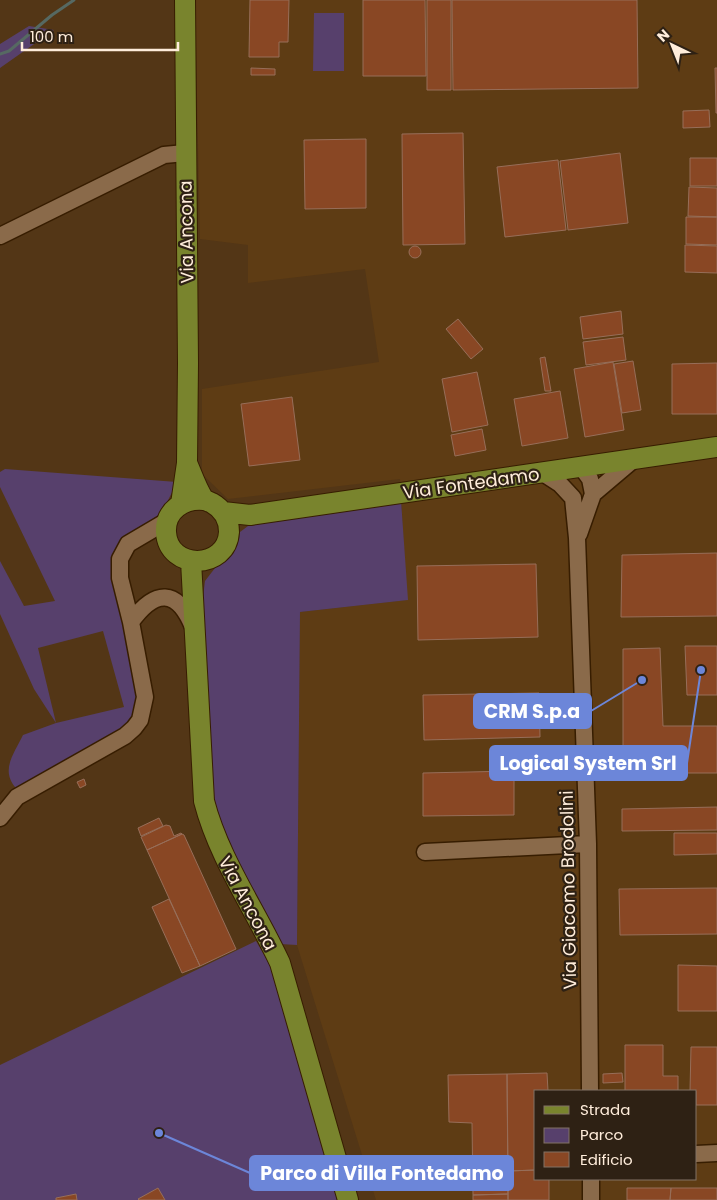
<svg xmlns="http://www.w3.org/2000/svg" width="717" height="1200" viewBox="0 0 717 1200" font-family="Poppins,sans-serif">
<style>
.built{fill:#5e3c14;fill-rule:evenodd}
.green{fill:#57406c;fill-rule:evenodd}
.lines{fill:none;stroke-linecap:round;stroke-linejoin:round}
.stream{stroke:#566962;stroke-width:3}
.building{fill:#894724;stroke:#976e59}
.minor-casing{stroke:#371d00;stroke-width:19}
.major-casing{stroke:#371d00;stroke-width:22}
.minor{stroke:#8a6a4a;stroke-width:16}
.major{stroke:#79842d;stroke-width:20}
.labels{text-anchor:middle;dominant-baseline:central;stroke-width:4.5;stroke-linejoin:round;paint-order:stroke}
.street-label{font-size:18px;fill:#ffeddb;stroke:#2e2114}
.leader{fill:none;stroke:#6c86d9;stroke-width:2}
.callout-dot{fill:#6c86d9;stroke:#2e2114;stroke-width:2}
.callout{fill:#6c86d9;stroke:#6c86d9;stroke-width:2}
.callout-label{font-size:19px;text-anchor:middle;font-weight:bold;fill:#fff}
</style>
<rect width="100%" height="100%" fill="#533616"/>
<!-- built -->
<path class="built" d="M 195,0 L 717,0 L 717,1200 L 376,1200 L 297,945 L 300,612 L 407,600 L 400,479 L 228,499 L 202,474 L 202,389 L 379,362 L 365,269 L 248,283 L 248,245 L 200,239 ZM 536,1091 L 696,1091 L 696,1179 L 536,1179 Z"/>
<!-- green -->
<path class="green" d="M 314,13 L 344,13 L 344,71 L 313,71 Z
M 29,26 L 54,30 L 0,68 L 0,44 Z
M 5,469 L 177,482 C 171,495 160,518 149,526 C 131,538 120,533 112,558 L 139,696 L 136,710 L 129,723 L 114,734 L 16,788 C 0,770 14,754 23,735 L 56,723 L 34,689 L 0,614 L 0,561 L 24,606 L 55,601 L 0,487 L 0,472 ZM 103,631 L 124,707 L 56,723 L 38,648 Z
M 401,500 L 408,600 L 300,612 L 297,945 L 280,944 L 222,836 L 212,799 L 202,605 L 205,581 L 215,568 L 233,554 L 240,532 L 248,526 Z
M 256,941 L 271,967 L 338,1200 L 0,1200 L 0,1065 Z"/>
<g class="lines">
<!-- stream -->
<path class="stream" d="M 0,54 L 9,51 L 52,15 L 74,0"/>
</g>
<!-- building -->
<path class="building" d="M 250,0 L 289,0 L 288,42 L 279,42 L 279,57 L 249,57 Z
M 363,0 L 425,0 L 426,76 L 363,76 Z
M 427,0 L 451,0 L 451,90 L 427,90 Z
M 452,0 L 637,0 L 638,88 L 453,90 Z
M 251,68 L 275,69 L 275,75 L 251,75 Z
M 715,68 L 717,68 L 717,113 L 716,113 Z
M 709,110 L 710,127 L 683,128 L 683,111 Z
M 463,133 L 465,244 L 403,245 L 402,134 Z
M 366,139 L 366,208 L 305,209 L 304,140 Z
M 620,153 L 628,223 L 568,230 L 560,161 Z
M 690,158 L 717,158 L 717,186 L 690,186 Z
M 558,160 L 566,230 L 505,237 L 497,167 Z
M 689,187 L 717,188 L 717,217 L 688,216 Z
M 686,217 L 717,217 L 717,245 L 686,244 Z
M 685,245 L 717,246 L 717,273 L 685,272 Z
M409 252a6 6 0 1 1 12 0a6 6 0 1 1-12 0Z
M 621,311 L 623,334 L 583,339 L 580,317 Z
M 458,319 L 483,349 L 471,359 L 446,329 Z
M 623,337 L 626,360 L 586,365 L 583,342 Z
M 545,357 L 551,391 L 545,391 L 540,358 Z
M 633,361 L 641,410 L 622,413 L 614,364 Z
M 613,362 L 624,430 L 585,437 L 574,369 Z
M 717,363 L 717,414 L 672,414 L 672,364 Z
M 477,372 L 488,425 L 452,432 L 442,379 Z
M 560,391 L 568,438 L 522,446 L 514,399 Z
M 292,397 L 300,460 L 249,466 L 241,404 Z
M 482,429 L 486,450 L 455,456 L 451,435 Z
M 717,553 L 717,616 L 621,617 L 622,555 Z
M 536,564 L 538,637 L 418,640 L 417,566 Z
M 685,646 L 717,646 L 717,695 L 687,695 Z
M 660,648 L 663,726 L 717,726 L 717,773 L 623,773 L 623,649 Z
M 539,693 L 540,737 L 424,740 L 423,695 Z
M 514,771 L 514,815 L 423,816 L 423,773 Z
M 84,779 L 86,785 L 80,788 L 77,782 Z
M 717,807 L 717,830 L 622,831 L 622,809 Z
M 159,818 L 163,826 L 141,836 L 138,828 Z
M 166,825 L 170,826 L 174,836 L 181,833 L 182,834 L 147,850 L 141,837 Z
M 674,833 L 717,833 L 717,854 L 674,855 Z
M 182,834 L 184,835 L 236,949 L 200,966 L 147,850 Z
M 717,888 L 717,934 L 620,935 L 619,889 Z
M 169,899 L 200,966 L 182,973 L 152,907 Z
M 678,965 L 717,966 L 717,1011 L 678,1011 Z
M 625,1045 L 663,1045 L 663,1076 L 678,1076 L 678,1091 L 625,1091 Z
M 691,1047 L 717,1047 L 717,1105 L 696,1105 L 696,1091 L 690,1091 Z
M 547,1073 L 548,1091 L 536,1091 L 536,1170 L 508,1171 L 507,1074 Z
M 622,1073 L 623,1082 L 603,1083 L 603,1074 Z
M 507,1074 L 508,1194 L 473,1195 L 472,1123 L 449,1122 L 448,1075 Z
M 536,1170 L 536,1179 L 549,1179 L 549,1200 L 508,1200 L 508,1171 Z
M 158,1188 L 165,1200 L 139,1200 L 138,1199 Z
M 627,1188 L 671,1188 L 670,1200 L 627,1200 Z
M 671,1188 L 717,1188 L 717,1200 L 670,1200 Z
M 76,1194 L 77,1200 L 56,1200 L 56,1198 Z
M 508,1194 L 508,1200 L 473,1200 L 473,1195 Z"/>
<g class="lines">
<!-- minor casing -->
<g class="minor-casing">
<path id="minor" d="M 0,236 L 164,155 L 185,153
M 582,468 L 590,479 L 593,494
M 543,473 L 560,484 L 573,498 L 577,538 L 588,844 L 590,1091
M 579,534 L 593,494 L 632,461
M 131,622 C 155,589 177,588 193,627
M 0,818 L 17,797 L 125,736 L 134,728 L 140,720 L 145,697 L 131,622 L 120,578 L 120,559 L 128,544 L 167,521
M 425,852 L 588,844
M 696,1154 L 717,1153
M 591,1200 L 591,1179"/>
</g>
<!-- major casing -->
<g class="major-casing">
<path id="major" d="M 187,463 C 192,474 196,487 203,498 C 205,501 209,501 212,503 C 223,509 229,520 229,532 C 227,570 168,571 166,532 C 165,510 184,498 204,500
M 181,504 L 187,463 L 188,363 L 185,0
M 223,512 L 250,515 L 717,447
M 191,561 L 204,801 C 219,859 255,909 280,963 L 348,1200"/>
</g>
<!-- minor -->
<use href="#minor" class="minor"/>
<!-- major -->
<use href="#major" class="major"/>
</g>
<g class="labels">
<!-- street labels -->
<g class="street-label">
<text transform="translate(186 232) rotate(-91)">Via Ancona</text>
<text transform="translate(471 483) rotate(-8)">Via Fontedamo</text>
<text transform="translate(568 890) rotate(-91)">Via Giacomo Brodolini</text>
<text transform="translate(248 903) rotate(62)">Via Ancona</text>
</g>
</g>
<!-- callouts -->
<path class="leader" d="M642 680L591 711M701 670L687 763M159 1133L250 1173"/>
<g class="callout-dot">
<circle cx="642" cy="680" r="5"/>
<circle cx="701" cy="670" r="5"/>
<circle cx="159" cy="1133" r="5"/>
</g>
<g class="callout">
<rect x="474" y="694" width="117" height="34" rx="5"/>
<rect x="490" y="746" width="197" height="34" rx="5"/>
<rect x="250" y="1156" width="263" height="34" rx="5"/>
</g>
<g class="callout-label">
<text x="532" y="718">CRM S.p.a</text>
<text x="588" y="770">Logical System Srl</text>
<text x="382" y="1180">Parco di Villa Fontedamo</text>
</g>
<!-- legend -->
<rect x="534" y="1090" width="162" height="90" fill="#2e2114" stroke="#827364"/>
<rect x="544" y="1106" width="25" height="8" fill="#79842d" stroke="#827364"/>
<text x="580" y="1115" font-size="15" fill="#ffeddb">Strada</text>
<rect x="544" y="1128" width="25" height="15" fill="#57406c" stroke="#827364"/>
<text x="580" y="1140" font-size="15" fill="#ffeddb">Parco</text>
<rect x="544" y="1152" width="25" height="15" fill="#894724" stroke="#827364"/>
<text x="580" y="1165" font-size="15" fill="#ffeddb">Edificio</text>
<!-- north arrow -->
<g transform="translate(672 45) rotate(317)" stroke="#2e2114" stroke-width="4" paint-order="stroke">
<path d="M0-4L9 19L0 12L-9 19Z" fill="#ffeddb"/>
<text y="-8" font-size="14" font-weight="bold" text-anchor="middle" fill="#ffeddb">N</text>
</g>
<!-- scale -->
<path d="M22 42v8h156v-8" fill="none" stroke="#ffeddb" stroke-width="2.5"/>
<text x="30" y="42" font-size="15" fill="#ffeddb" stroke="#2e2114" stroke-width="4" paint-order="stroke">100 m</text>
</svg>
